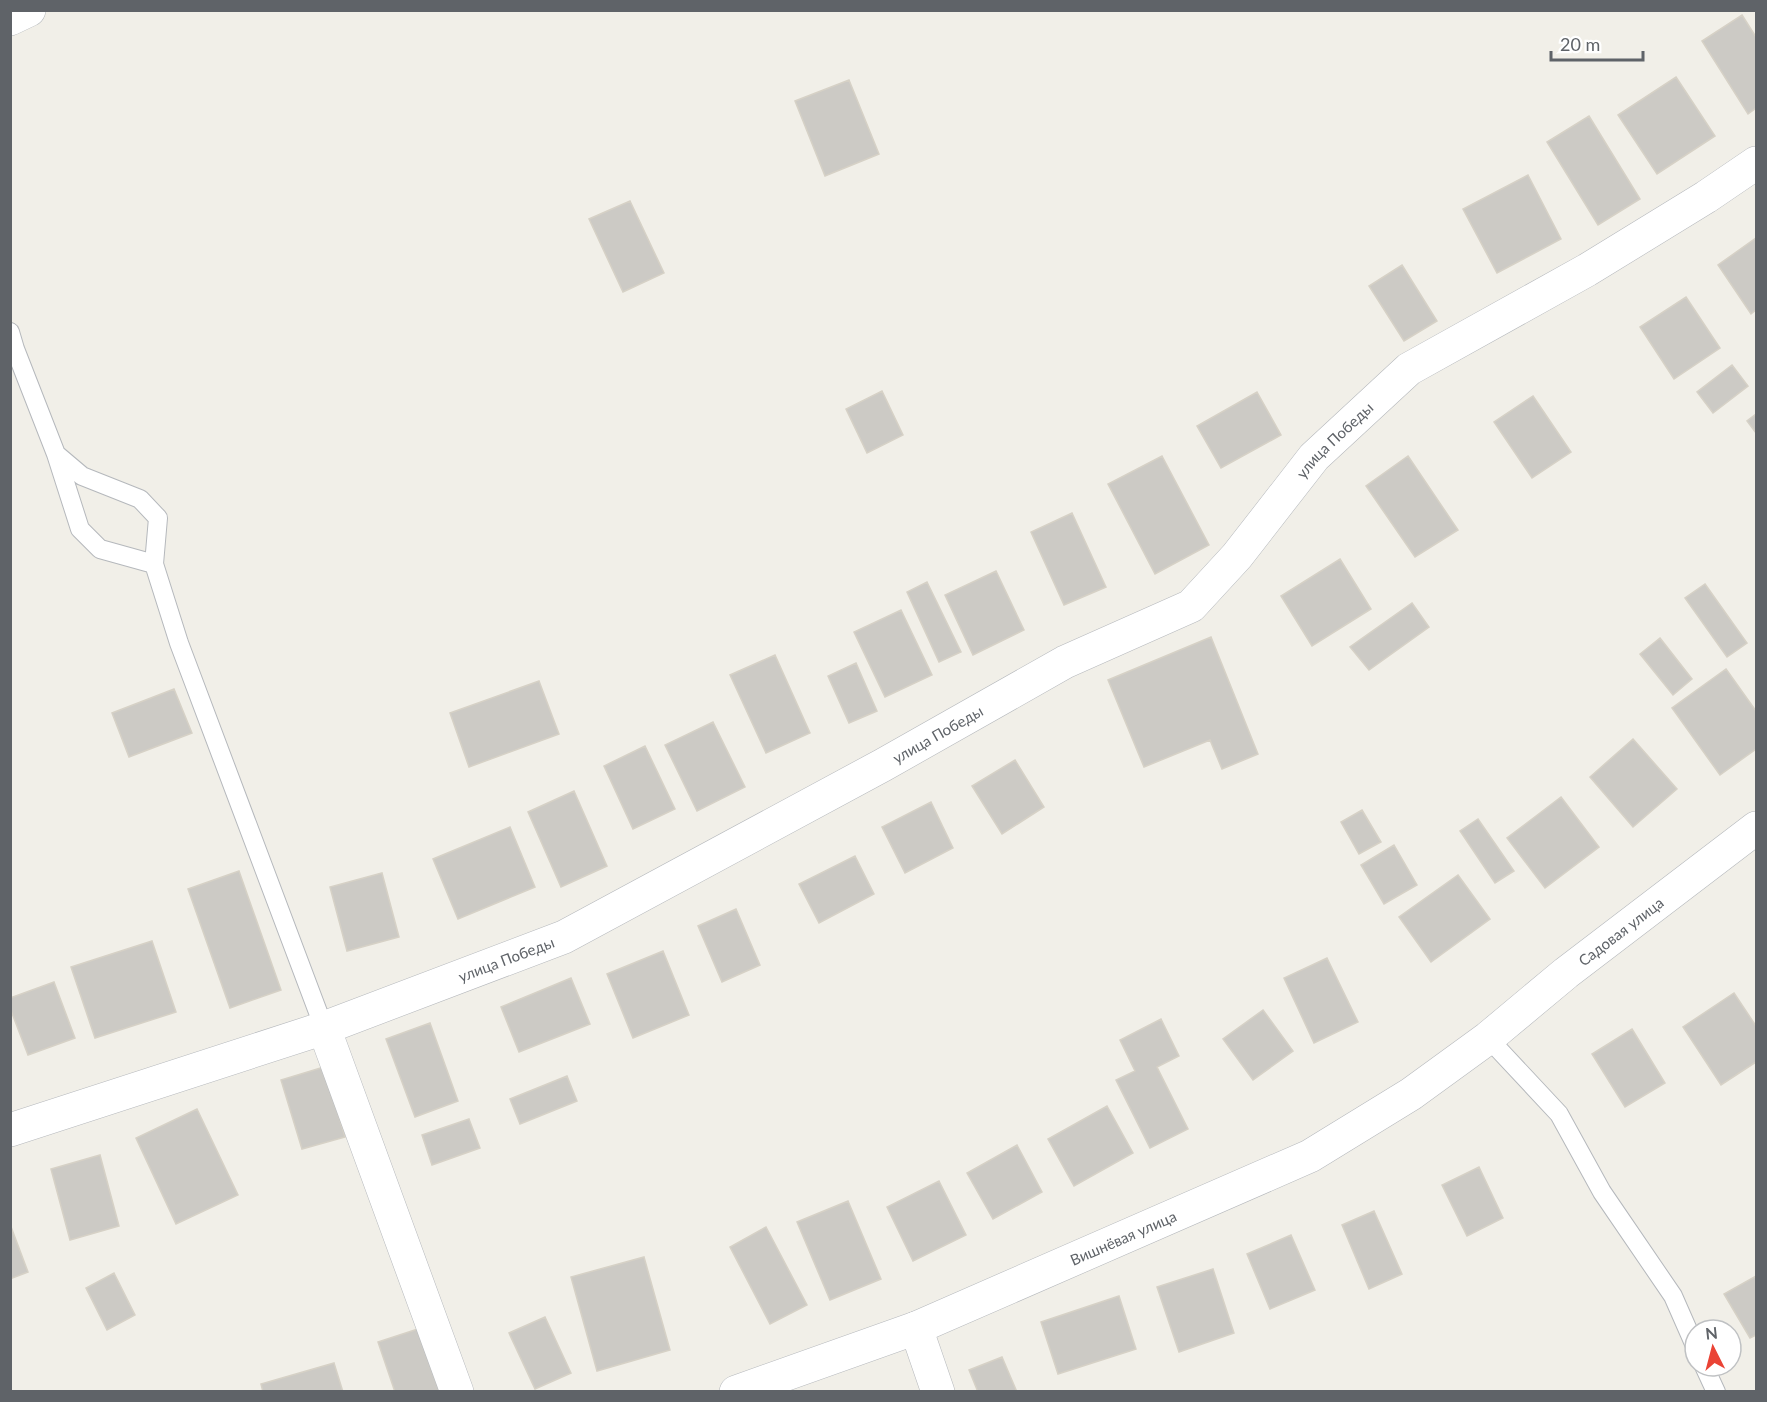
<svg xmlns="http://www.w3.org/2000/svg" width="1767" height="1402" viewBox="0 0 1767 1402" font-family="Lato,sans-serif">
<style>
.building{fill:#cccac5;stroke:#d6d1c6;stroke-width:1.5}
.lines{fill:none;stroke-linecap:round;stroke-linejoin:round}
.service-casing{stroke:#b5b8bc;stroke-width:20}
.minor-casing{stroke:#b5b8bc;stroke-width:34}
.service{stroke:#fff;stroke-width:18}
.minor{stroke:#fff;stroke-width:33}
.labels{text-anchor:middle;dominant-baseline:central;stroke-width:4.5;stroke-linejoin:round;paint-order:stroke}
.street-label{font-size:15px;fill:#5f6368;stroke:#fff}
</style>
<rect width="100%" height="100%" fill="#f1efe8"/>
<!-- building -->
<path class="building" d="M 1742,15 L 1756,37 L 1756,108 L 1748,114 L 1702,41 Z
M 1676,77 L 1715,136 L 1657,174 L 1618,115 Z
M 849,80 L 879,154 L 825,176 L 795,101 Z
M 1589,116 L 1640,199 L 1598,225 L 1547,142 Z
M 1528,175 L 1561,239 L 1497,273 L 1463,209 Z
M 630,201 L 664,273 L 623,292 L 589,219 Z
M 1756,238 L 1756,310 L 1751,314 L 1718,265 Z
M 1402,265 L 1437,321 L 1404,341 L 1369,286 Z
M 1686,297 L 1720,348 L 1674,379 L 1640,327 Z
M 1732,365 L 1748,386 L 1713,413 L 1697,392 Z
M 882,391 L 903,435 L 867,453 L 846,409 Z
M 1257,392 L 1281,435 L 1221,468 L 1197,426 Z
M 1533,396 L 1571,452 L 1532,478 L 1494,422 Z
M 1756,414 L 1756,433 L 1747,421 Z
M 1162,456 L 1209,545 L 1155,574 L 1108,484 Z
M 1408,456 L 1458,530 L 1415,557 L 1366,486 Z
M 1072,513 L 1106,587 L 1064,605 L 1031,532 Z
M 1340,559 L 1371,609 L 1312,646 L 1281,596 Z
M 996,571 L 1024,630 L 973,655 L 945,595 Z
M 927,582 L 961,652 L 939,662 L 907,592 Z
M 1705,584 L 1747,643 L 1727,657 L 1685,598 Z
M 1412,603 L 1429,627 L 1369,670 L 1350,647 Z
M 901,610 L 932,675 L 885,697 L 854,632 Z
M 1211,637 L 1258,754 L 1222,769 L 1210,740 L 1144,767 L 1108,680 Z
M 1660,638 L 1692,679 L 1673,695 L 1640,654 Z
M 775,655 L 810,733 L 766,753 L 730,675 Z
M 856,663 L 877,711 L 849,723 L 828,676 Z
M 1726,669 L 1756,711 L 1756,749 L 1720,775 L 1672,708 Z
M 539,681 L 559,734 L 469,767 L 450,713 Z
M 174,689 L 192,733 L 129,757 L 112,713 Z
M 713,722 L 745,787 L 697,811 L 665,745 Z
M 1633,739 L 1677,789 L 1633,827 L 1590,777 Z
M 645,746 L 675,809 L 633,829 L 604,766 Z
M 1015,760 L 1044,807 L 1002,834 L 972,786 Z
M 574,791 L 607,866 L 561,887 L 528,812 Z
M 1561,797 L 1599,847 L 1545,888 L 1507,838 Z
M 931,802 L 953,848 L 905,873 L 882,827 Z
M 1362,810 L 1381,842 L 1359,854 L 1341,822 Z
M 1478,819 L 1514,871 L 1495,883 L 1460,831 Z
M 510,827 L 535,887 L 458,919 L 433,859 Z
M 1394,845 L 1417,885 L 1384,904 L 1361,865 Z
M 855,856 L 874,894 L 819,923 L 799,884 Z
M 239,871 L 281,990 L 230,1008 L 188,889 Z
M 382,873 L 399,937 L 347,951 L 330,887 Z
M 1458,875 L 1490,919 L 1431,962 L 1399,917 Z
M 736,909 L 760,965 L 722,982 L 698,926 Z
M 152,941 L 176,1012 L 95,1038 L 71,967 Z
M 663,951 L 689,1015 L 633,1038 L 607,974 Z
M 1327,958 L 1358,1022 L 1314,1043 L 1284,978 Z
M 571,978 L 590,1024 L 519,1052 L 501,1007 Z
M 54,982 L 75,1038 L 28,1055 L 10,1008 L 10,998 Z
M 1734,993 L 1756,1026 L 1756,1062 L 1721,1085 L 1683,1027 Z
M 1263,1010 L 1293,1051 L 1253,1080 L 1223,1039 Z
M 1161,1019 L 1179,1056 L 1157,1067 L 1188,1129 L 1150,1148 L 1116,1080 L 1135,1071 L 1120,1040 Z
M 430,1023 L 458,1101 L 415,1117 L 386,1039 Z
M 1632,1029 L 1665,1083 L 1625,1107 L 1592,1054 Z
M 324,1067 L 345,1137 L 302,1149 L 281,1080 Z
M 567,1076 L 577,1101 L 520,1124 L 510,1099 Z
M 1107,1106 L 1133,1153 L 1074,1186 L 1048,1139 Z
M 197,1109 L 238,1195 L 176,1224 L 136,1138 Z
M 469,1119 L 480,1148 L 432,1165 L 422,1135 Z
M 1017,1145 L 1042,1192 L 993,1219 L 967,1173 Z
M 100,1155 L 119,1226 L 70,1240 L 51,1169 Z
M 1479,1167 L 1503,1218 L 1467,1236 L 1442,1185 Z
M 939,1181 L 966,1235 L 913,1261 L 887,1207 Z
M 848,1201 L 881,1279 L 830,1300 L 797,1222 Z
M 1374,1211 L 1402,1274 L 1369,1289 L 1342,1225 Z
M 10,1224 L 28,1272 L 10,1279 Z
M 766,1227 L 807,1305 L 770,1324 L 730,1247 Z
M 1291,1235 L 1315,1290 L 1270,1309 L 1247,1254 Z
M 644,1257 L 670,1350 L 597,1371 L 571,1277 Z
M 1213,1269 L 1234,1333 L 1179,1352 L 1157,1287 Z
M 114,1273 L 135,1315 L 107,1330 L 86,1288 Z
M 1756,1276 L 1756,1335 L 1750,1338 L 1724,1294 Z
M 1119,1296 L 1136,1349 L 1058,1374 L 1041,1322 Z
M 545,1317 L 571,1373 L 535,1389 L 509,1333 Z
M 424,1327 L 445,1392 L 395,1392 L 378,1342 Z
M 1002,1357 L 1017,1392 L 978,1392 L 969,1370 Z
M 334,1363 L 343,1392 L 263,1392 L 261,1384 Z"/>
<g class="lines">
<!-- service casing -->
<g class="service-casing">
<path id="service" d="M 10,332 L 15,349 L 56,454 L 80,529 L 100,549 L 154,564 L 179,643 L 324,1028
M 56,454 L 82,476 L 140,499 L 158,518 L 154,564
M 1488,1038 L 1559,1114 L 1602,1192 L 1673,1296 L 1695,1346
M 1704,1366 L 1716,1392"/>
</g>
<!-- minor casing -->
<g class="minor-casing">
<g id="minor">
<path d="M 10,19 L 29,10"/>
<path d="M 324,1028 L 457,1392"/>
<path id="s1" d="M 10,1130 L 324,1028 L 564,937 L 883,765 L 1065,662 L 1191,606 L 1237,556 L 1314,457 L 1409,369 L 1587,270 L 1706,197 L 1756,163"/>
<path d="M 916,1328 L 938,1392"/>
<path id="s2" d="M 736,1392 L 916,1328 L 1310,1156 L 1411,1094 L 1488,1038 L 1566,973 L 1756,828"/>
</g>
</g>
<!-- service -->
<use href="#service" class="service"/>
<!-- minor -->
<use href="#minor" class="minor"/>
</g>
<g class="labels">
<!-- street labels -->
<g class="street-label">
<text stroke="none"><textPath href="#s1" startOffset="1516">улица Победы</textPath></text>
<text stroke="none"><textPath href="#s1" startOffset="1012">улица Победы</textPath></text>
<text stroke="none"><textPath href="#s2" startOffset="1005">Садовая улица</textPath></text>
<text stroke="none"><textPath href="#s1" startOffset="525">улица Победы</textPath></text>
<text stroke="none"><textPath href="#s2" startOffset="417">Вишнёвая улица</textPath></text>
</g>
</g>
<!-- border -->
<rect width="1767" height="1402" fill="none" stroke="#5f6368" stroke-width="24"/>
<!-- north arrow -->
<g transform="translate(1713 1348) rotate(354)"><circle r="28" fill="#ffffff" stroke="#bfc1c3" stroke-width="1.5"/>
<path d="M0-4.5L10 22L0 15L-10 22Z" fill="#ea4335"/>
<text y="-9" font-size="16" font-weight="bold" text-anchor="middle" fill="#5f6368">N</text>
</g>
<!-- scale -->
<path d="M1551 51v9h92v-9" fill="none" stroke="#5f6368" stroke-width="3"/>
<text x="1560" y="51" font-size="18" fill="#5f6368" stroke="#ffffff" stroke-width="4.5" paint-order="stroke">20 m</text>
</svg>
